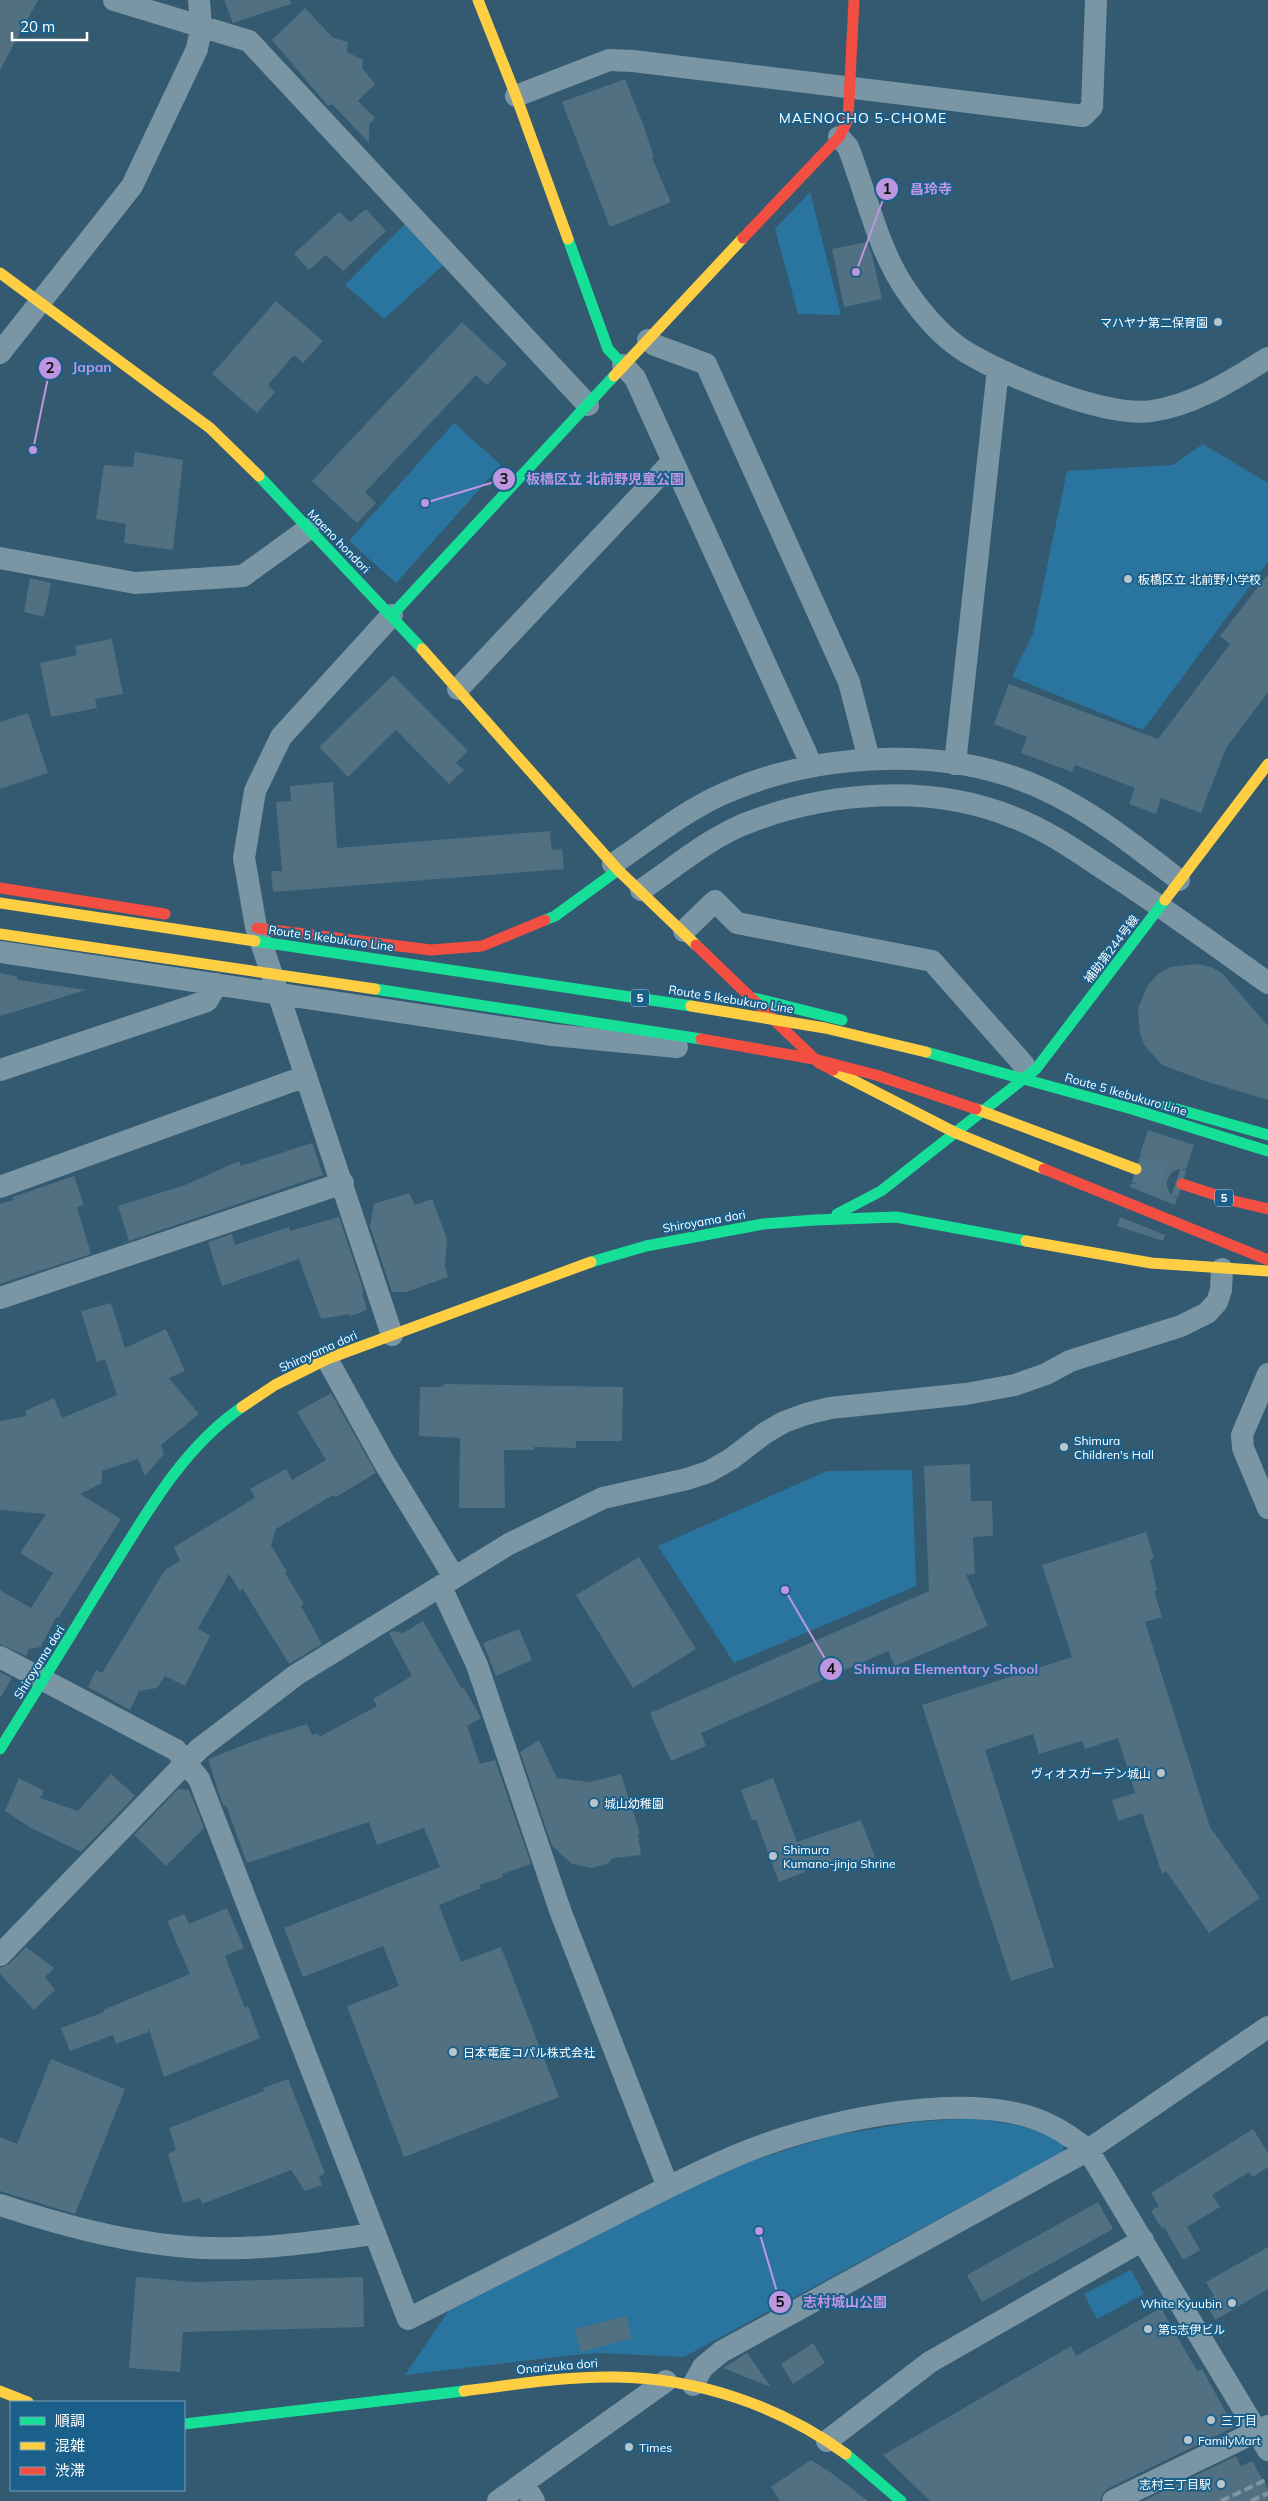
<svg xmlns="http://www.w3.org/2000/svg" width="1268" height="2501" viewBox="0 0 1268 2501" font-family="Mulish,'Noto Sans JP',sans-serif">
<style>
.green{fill:#2a759f}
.building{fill:#517082}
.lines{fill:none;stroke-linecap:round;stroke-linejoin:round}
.highway-tunnel{stroke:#527386;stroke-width:28;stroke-dasharray:28 14;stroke-linecap:butt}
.street{stroke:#7a96a5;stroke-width:22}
.fast{stroke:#16e098;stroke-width:11}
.slow{stroke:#ffcf43;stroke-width:11}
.jam{stroke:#f24e42;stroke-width:11}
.rail{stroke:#7b96a4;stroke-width:4;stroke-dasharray:9 4;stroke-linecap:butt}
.fast-bridge{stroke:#16e098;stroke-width:11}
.slow-bridge{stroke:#ffcf43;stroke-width:11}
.jam-bridge{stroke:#f24e42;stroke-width:11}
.poi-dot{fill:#b8c5cd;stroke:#1a608a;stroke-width:2}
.labels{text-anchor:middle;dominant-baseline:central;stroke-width:4;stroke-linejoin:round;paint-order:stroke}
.shield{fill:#1a608a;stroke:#bacfdc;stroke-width:1}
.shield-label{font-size:11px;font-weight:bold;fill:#fff}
.poi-label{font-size:12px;fill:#fff;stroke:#1a608a;text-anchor:start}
.street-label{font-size:12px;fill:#fff;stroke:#1a608a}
.neighbourhood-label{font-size:14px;letter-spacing:1px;fill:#fff;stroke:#1a608a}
.leader{fill:none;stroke:#bd96df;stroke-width:2}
.callout-dot{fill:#bd96df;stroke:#1a608a;stroke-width:2}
.mark-label{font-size:15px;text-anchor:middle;font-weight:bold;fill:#111}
.callout-label{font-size:14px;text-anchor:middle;font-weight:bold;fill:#bd96df;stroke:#1a608a;stroke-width:4;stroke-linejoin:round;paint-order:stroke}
</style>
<rect width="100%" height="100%" fill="#335a71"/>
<!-- green -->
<path class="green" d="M 810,192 L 841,315 L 798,314 L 775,229 Z
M 412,217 L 451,258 L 384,319 L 345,285 Z
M 454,423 L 501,465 L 396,583 L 349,541 Z
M 1203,444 L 1268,483 L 1268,562 L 1143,730 L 1012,677 L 1033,634 L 1067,471 L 1173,465 Z
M 912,1470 L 916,1586 L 734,1663 L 658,1546 L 827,1471 Z
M 975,2118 L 1027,2127 L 1064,2141 L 1063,2152 L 684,2357 L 599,2353 L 573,2355 L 405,2375 L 449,2310 L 661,2201 L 736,2166 L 831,2136 L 914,2122 Z
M 1131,2270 L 1144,2294 L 1097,2319 L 1084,2294 Z"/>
<!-- building -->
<path class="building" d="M 0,0 L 38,0 L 0,70 Z
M 224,0 L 290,0 L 291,4 L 233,23 Z
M 305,8 L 333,38 L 348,42 L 347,52 L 363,60 L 362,68 L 375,84 L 358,101 L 375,118 L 369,124 L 369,143 L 332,104 L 328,106 L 272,40 Z
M 625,79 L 644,127 L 654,157 L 652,158 L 671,202 L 610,227 L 562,102 Z
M 366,209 L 386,231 L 343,271 L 326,255 L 309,270 L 294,254 L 339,212 L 350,222 Z
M 867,242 L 872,255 L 882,299 L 844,307 L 832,249 Z
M 276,301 L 323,341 L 303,363 L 294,355 L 268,385 L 275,392 L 257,413 L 212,374 Z
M 462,322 L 507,364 L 487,385 L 476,375 L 365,492 L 376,503 L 357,523 L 312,481 Z
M 135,452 L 183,460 L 173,550 L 124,543 L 126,524 L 96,519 L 104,465 L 133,467 Z
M 1268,574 L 1268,692 L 1226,748 L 1201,813 L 1161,798 L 1156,814 L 1129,804 L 1135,788 L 1075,765 L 1072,772 L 1021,753 L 1027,737 L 994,724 L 1009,684 L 1158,739 L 1230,644 L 1220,636 Z
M 30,578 L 51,583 L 44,617 L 24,612 Z
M 112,639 L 123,694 L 95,699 L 97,708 L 51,717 L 40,663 L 77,655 L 75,646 Z
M 393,675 L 468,751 L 456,763 L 464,770 L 449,784 L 396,730 L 348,777 L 319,747 Z
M 28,713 L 48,773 L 0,789 L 0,722 Z
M 333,782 L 337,848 L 550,831 L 552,850 L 562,849 L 564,869 L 273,892 L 271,871 L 282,871 L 276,802 L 291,801 L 290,786 Z
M 1196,964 L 1211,967 L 1222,973 L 1268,1026 L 1268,1100 L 1208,1082 L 1162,1065 L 1145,1046 L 1140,1034 L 1138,1008 L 1148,985 L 1158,974 L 1170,967 Z
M 0,973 L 17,977 L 18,980 L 86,990 L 0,1016 Z
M 1148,1130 L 1194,1145 L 1186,1169 L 1179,1169 L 1172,1172 L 1167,1180 L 1167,1187 L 1170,1194 L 1177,1199 L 1175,1205 L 1130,1187 L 1131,1184 L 1139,1184 L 1146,1181 L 1151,1174 L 1151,1166 L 1148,1160 L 1140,1154 Z
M 312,1143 L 323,1175 L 129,1241 L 118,1206 L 185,1185 L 239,1161 L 241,1166 Z
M 74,1176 L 84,1205 L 77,1207 L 91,1254 L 0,1284 L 0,1204 L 14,1200 L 13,1197 Z
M 409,1193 L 415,1205 L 432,1199 L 447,1239 L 445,1266 L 448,1277 L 406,1292 L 392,1292 L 370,1226 L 374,1204 Z
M 339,1217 L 364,1292 L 362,1292 L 367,1310 L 350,1316 L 349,1314 L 321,1319 L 299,1259 L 222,1286 L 208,1242 L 232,1234 L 235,1245 L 289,1227 L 290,1231 Z
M 1120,1217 L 1165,1235 L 1163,1241 L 1117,1226 Z
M 111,1303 L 125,1348 L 166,1329 L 185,1371 L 169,1378 L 199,1414 L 161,1445 L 164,1454 L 145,1476 L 138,1459 L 102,1471 L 102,1483 L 80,1494 L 121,1519 L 58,1618 L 56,1617 L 41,1647 L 29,1649 L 26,1656 L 0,1644 L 0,1590 L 31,1608 L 53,1573 L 20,1553 L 46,1514 L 0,1510 L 0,1421 L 27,1416 L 25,1411 L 54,1398 L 62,1418 L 117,1395 L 105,1359 L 97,1362 L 81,1311 Z
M 444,1384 L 623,1387 L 622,1441 L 576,1441 L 576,1448 L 534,1447 L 534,1450 L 504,1450 L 505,1508 L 459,1508 L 460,1438 L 419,1436 L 420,1387 L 443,1387 Z
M 331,1393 L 376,1473 L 336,1497 L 333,1495 L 276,1529 L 271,1545 L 287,1572 L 285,1573 L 304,1604 L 301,1606 L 322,1644 L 289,1664 L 243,1589 L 240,1591 L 229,1574 L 198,1628 L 210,1636 L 185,1686 L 165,1676 L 157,1688 L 139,1691 L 130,1710 L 88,1687 L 96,1670 L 102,1673 L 165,1570 L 180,1561 L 174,1547 L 255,1498 L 250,1489 L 286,1469 L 292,1480 L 326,1460 L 297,1412 Z
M 970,1464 L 971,1501 L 992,1501 L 993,1536 L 973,1537 L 975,1574 L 966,1575 L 988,1626 L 895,1666 L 888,1651 L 701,1733 L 706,1746 L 671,1761 L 650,1713 L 929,1591 L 924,1466 Z
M 1146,1532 L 1154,1558 L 1150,1560 L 1157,1590 L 1154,1591 L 1162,1617 L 1145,1622 L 1210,1827 L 1260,1898 L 1209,1933 L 1166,1871 L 1162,1874 L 1142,1813 L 1118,1821 L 1112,1800 L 1135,1793 L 1118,1738 L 1085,1749 L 1082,1741 L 1039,1754 L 1033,1734 L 985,1750 L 1054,1967 L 1011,1981 L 922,1705 L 1072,1657 L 1042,1565 Z
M 639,1557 L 696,1649 L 633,1688 L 576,1595 Z
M 423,1621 L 462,1689 L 464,1688 L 480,1716 L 481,1718 L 467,1726 L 480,1764 L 495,1760 L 531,1864 L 502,1874 L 503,1877 L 479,1885 L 481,1888 L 439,1905 L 461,1962 L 501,1947 L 559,2097 L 404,2157 L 347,2006 L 399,1986 L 383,1946 L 303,1977 L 284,1928 L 440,1867 L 424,1828 L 377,1845 L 369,1822 L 247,1863 L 226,1805 L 224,1807 L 219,1794 L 208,1759 L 268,1736 L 307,1724 L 312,1735 L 318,1733 L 319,1737 L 377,1706 L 373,1699 L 412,1676 L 389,1633 L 393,1631 L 403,1633 Z
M 519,1629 L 532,1660 L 496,1676 L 483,1643 Z
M 0,1672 L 12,1678 L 0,1698 Z
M 539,1740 L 557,1778 L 590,1782 L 621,1774 L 640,1833 L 638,1834 L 641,1855 L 613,1858 L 607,1864 L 592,1868 L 572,1864 L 552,1846 L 520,1752 Z
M 111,1774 L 135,1796 L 81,1852 L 31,1828 L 5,1811 L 19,1778 L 44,1791 L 40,1798 L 78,1811 Z
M 773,1778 L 797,1842 L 861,1820 L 875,1857 L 845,1867 L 842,1859 L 805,1870 L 805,1872 L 779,1882 L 756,1820 L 752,1820 L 741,1790 Z
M 178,1789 L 189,1790 L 204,1828 L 166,1866 L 134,1835 Z
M 227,1908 L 244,1948 L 225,1956 L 245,2008 L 248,2006 L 260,2038 L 164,2077 L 149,2029 L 148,2032 L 116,2044 L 113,2035 L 70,2051 L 61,2028 L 104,2012 L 103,2010 L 190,1974 L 167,1921 L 184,1914 L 189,1924 Z
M 26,1947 L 54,1968 L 45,1977 L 55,1990 L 34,2010 L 0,1974 L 0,1968 L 9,1964 Z
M 51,2059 L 125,2089 L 75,2214 L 0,2191 L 0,2137 L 17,2144 Z
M 288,2079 L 325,2173 L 319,2177 L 322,2185 L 305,2191 L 291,2170 L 202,2204 L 200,2198 L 183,2203 L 168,2154 L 176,2150 L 169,2128 L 264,2091 L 263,2088 Z
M 1253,2129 L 1268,2153 L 1268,2167 L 1253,2177 L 1249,2172 L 1212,2195 L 1220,2207 L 1187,2227 L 1200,2250 L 1183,2260 L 1164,2227 L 1162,2229 L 1151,2211 L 1159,2206 L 1151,2193 Z
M 1098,2202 L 1113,2229 L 982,2302 L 967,2275 Z
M 1268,2247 L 1268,2289 L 1215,2320 L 1205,2301 L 1214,2296 L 1206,2282 Z
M 136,2277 L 192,2282 L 363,2277 L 364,2327 L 183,2332 L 180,2372 L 129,2368 Z
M 1161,2308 L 1197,2371 L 1202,2369 L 1234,2427 L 1107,2489 L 1102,2494 L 1100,2501 L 930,2501 L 883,2455 L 1071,2346 L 1076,2356 Z
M 626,2316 L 632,2338 L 581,2352 L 575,2329 Z
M 813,2343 L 825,2363 L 793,2384 L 781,2364 Z
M 747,2353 L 771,2387 L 723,2368 Z
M 1236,2456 L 1241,2466 L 1252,2461 L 1268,2489 L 1268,2501 L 1143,2501 Z
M 811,2460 L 830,2472 L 868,2501 L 780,2501 L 771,2487 Z"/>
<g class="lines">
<!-- highway-tunnel -->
<path class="highway-tunnel" d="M 1136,1169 L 1182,1184"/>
<!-- street -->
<path class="street" d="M 114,0 L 249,41 L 588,405
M 516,96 L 609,60 L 633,61 L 1083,116 L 1092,107 L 1096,0
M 839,137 L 848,147 C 867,195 878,251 908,293 C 924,316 943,338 966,352 C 1005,376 1107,418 1152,411 C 1195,405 1232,380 1268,358
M 648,340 L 655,345 L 706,364 L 849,682 L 869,759
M 0,353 L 132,186 L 197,49 L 201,28 L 199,0
M 623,365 L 635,378 L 812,766
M 0,558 L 135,583 L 243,576 L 308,529
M 458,689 L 672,462
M 955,764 L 998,369
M 613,864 C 649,840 684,811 725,793 C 819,752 946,745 1041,788 C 1092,811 1135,846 1179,880
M 641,890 C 674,868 705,841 742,825 C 826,791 931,783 1015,818 C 1049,831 1079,853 1110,873 C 1164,908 1216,946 1268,983
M 684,931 L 715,901 L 737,923 L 932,961 L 1024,1065
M 0,952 L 553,1035 L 677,1047
M 0,1070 L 207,1001 L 217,984
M 0,1187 L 306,1076
M 0,1298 L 343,1183
M 392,1335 L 256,927 L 244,858 L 255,791 L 281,737 L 392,615
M 327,1359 L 384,1462 L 454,1577
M 1268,1374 L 1242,1435 L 1243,1448 L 1268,1508
M 441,1587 L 477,1665 L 561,1913 L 668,2187
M 0,1657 L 176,1750 L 199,1779 L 408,2319 C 465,2290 523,2261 580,2232 C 631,2206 681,2179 733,2157 C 811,2123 954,2090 1036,2119 C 1056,2126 1072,2137 1088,2150 L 1268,2450
M 0,1955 L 199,1749 L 296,1675 L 509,1544 L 603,1498 L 687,1479 L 708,1472 L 731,1459 L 765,1433 L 784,1422 L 806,1414 L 830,1408 L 966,1394 L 1015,1385 L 1046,1374 L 1070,1361 L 1181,1326 L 1207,1313 L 1217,1302 L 1221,1290 L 1222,1269
M 0,2205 C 58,2224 116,2240 177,2246 C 242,2253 310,2243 374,2234
M 693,2385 L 703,2367 L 721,2352 L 1088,2150 L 1268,2027
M 827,2441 L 930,2362 L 1143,2240
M 523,2483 L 534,2501
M 498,2501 L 666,2381
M 1113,2501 L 1268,2426"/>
<!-- fast -->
<path class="fast" d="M 568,239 L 608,349 L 623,365
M 259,476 L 422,649
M 392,615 L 614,376
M 545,920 L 555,916 L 618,870
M 754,998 L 842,1020
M 1166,1106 L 1268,1135
M 837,1214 L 881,1191 L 1036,1069 L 1165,900
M 591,1262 L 646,1246 L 763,1224 L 815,1220 L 896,1217 L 1026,1241
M 0,1749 C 35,1693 70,1637 104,1581 C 144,1518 180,1450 242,1407
M 184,2424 L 464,2391
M 846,2454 L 901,2501"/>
<!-- slow -->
<path class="slow" d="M 478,0 L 516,96 L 568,239
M 0,273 L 210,428 L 259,476
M 614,376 L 743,238
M 422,649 L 618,870 L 696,945
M 1165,900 L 1268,764
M 833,1070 L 956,1133 L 1044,1169
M 1026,1241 L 1151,1263 L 1268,1271
M 242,1407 L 275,1385 L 327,1359 L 591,1262
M 0,2391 L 28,2402
M 464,2391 C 514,2385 565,2376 615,2377 C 698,2378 780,2406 846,2454"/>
<!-- jam -->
<path class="jam" d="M 743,238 L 839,137 L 848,120 L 854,0
M 0,888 L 165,914
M 257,928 L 431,950 L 482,946 L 545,920
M 696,945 L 819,1063 L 833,1070
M 1044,1169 L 1268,1260
M 1182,1184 L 1234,1201 L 1268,1209"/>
<!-- rail -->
<path class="rail" d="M 1221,2501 L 1268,2479
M 1251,2501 L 1268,2493"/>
<!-- fast-bridge -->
<path class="fast-bridge" d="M 255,941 L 691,1006
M 375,989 L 701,1039
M 926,1052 L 1132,1109 L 1268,1151"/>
<!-- slow-bridge -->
<path class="slow-bridge" d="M 0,903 L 255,941
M 0,934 L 375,989
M 691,1006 L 825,1028 L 926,1052
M 976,1109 L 1136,1169"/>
<!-- jam-bridge -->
<path class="jam-bridge" d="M 701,1039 L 814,1059 L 876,1075 L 976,1109"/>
</g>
<!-- markers -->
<g class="poi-dot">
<circle cx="1218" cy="322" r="5"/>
<circle cx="1128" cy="579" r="5"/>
<circle cx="1064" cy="1447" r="5"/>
<circle cx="1161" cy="1773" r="5"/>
<circle cx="594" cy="1803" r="5"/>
<circle cx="773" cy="1856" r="5"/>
<circle cx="453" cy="2052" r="5"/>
<circle cx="1232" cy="2303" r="5"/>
<circle cx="1148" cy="2329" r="5"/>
<circle cx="1211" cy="2420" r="5"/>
<circle cx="1188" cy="2440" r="5"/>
<circle cx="629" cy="2447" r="5"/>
<circle cx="1221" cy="2484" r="5"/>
</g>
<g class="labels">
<!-- shield labels -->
<g class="shield">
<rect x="631" y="989.5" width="18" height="17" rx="4"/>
<rect x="1215" y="1189.5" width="18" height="17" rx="4"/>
</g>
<g class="shield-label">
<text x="640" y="998">5</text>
<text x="1224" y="1198">5</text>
</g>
<!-- poi labels -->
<g class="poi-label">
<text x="1208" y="322" text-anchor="end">マハヤナ第二保育園</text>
<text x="1138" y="579">板橋区立 北前野小学校</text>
<text x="1074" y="1440">Shimura<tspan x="1074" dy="14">Children's Hall</tspan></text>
<text x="1151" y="1773" text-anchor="end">ヴィオスガーデン城山</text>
<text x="604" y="1803">城山幼稚園</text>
<text x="783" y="1849">Shimura<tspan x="783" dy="14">Kumano-jinja Shrine</tspan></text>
<text x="463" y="2052">日本電産コパル株式会社</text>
<text x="1222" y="2303" text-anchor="end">White Kyuubin</text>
<text x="1158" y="2329">第5志伊ビル</text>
<text x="1221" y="2420">三丁目</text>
<text x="1198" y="2440">FamilyMart</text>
<text x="639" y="2447">Times</text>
<text x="1211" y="2484" text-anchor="end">志村三丁目駅</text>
</g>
<!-- street labels -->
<g class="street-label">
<text transform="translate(339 541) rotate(46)">Maeno hondori</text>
<text transform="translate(331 938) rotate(8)">Route 5 Ikebukuro Line</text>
<text transform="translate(1111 949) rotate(-53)">補助第244号線</text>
<text transform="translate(731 999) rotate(9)">Route 5 Ikebukuro Line</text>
<text transform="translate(1126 1094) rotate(16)">Route 5 Ikebukuro Line</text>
<text transform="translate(704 1221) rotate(-10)">Shiroyama dori</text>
<text transform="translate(318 1351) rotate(-24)">Shiroyama dori</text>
<text transform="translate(39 1662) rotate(-58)">Shiroyama dori</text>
<text transform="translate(557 2366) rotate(-5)">Onarizuka dori</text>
</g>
<!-- neighbourhood labels -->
<g class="neighbourhood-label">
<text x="863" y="118">MAENOCHO 5-CHOME</text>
</g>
</g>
<!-- callouts -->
<path class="leader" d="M856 272L887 189M33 450L50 368M425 503L504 479M785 1590L831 1669M759 2231L780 2302"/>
<g class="callout-dot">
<circle cx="856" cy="272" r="5"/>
<circle cx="33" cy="450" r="5"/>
<circle cx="425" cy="503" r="5"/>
<circle cx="785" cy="1590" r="5"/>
<circle cx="759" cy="2231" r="5"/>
<circle cx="887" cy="189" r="12"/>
<circle cx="50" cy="368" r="12"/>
<circle cx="504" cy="479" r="12"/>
<circle cx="831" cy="1669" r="12"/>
<circle cx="780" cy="2302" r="12"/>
</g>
<g class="mark-label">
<text x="887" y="194">1</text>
<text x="50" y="373">2</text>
<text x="504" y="484">3</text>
<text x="831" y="1674">4</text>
<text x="780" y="2307">5</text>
</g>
<g class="callout-label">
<text x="931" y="194">昌玲寺</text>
<text x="92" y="372">Japan</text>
<text x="605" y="484">板橋区立 北前野児童公園</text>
<text x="946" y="1674">Shimura Elementary School</text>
<text x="845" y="2307">志村城山公園</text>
</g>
<!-- legend -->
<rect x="10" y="2401" width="175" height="90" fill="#1a608a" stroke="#76a0b9"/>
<rect x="20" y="2417" width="25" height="8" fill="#16e098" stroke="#76a0b9"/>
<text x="55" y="2426" font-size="15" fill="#ffffff">順調</text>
<rect x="20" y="2442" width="25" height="8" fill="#ffcf43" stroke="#76a0b9"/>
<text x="55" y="2451" font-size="15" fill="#ffffff">混雑</text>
<rect x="20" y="2467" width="25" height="8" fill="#f24e42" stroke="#76a0b9"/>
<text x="55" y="2476" font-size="15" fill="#ffffff">渋滞</text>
<!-- scale -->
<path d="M12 32v8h75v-8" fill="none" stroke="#ffffff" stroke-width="2.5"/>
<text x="20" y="32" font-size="15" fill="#ffffff" stroke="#1a608a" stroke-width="4" paint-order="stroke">20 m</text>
</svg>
